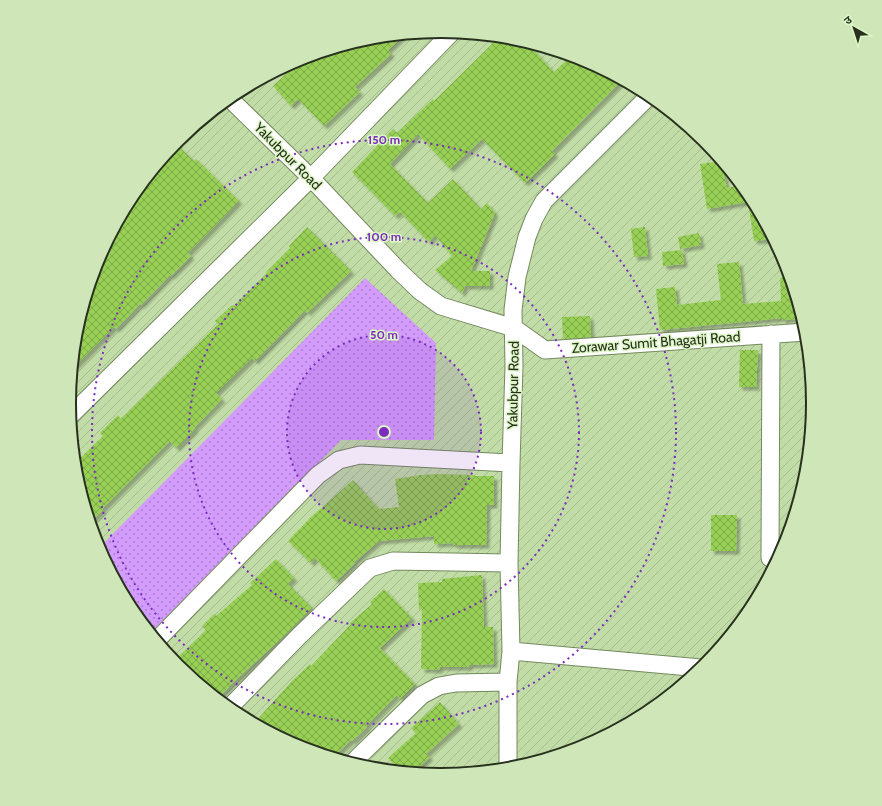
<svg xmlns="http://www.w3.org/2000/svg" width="882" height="806" viewBox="0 0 882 806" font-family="Cabin,'Noto Sans Devanagari',sans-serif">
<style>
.industrial{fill:url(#industrial-furrows)}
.park{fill:url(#park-dots)}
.building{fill:url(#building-cross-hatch);filter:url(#shadow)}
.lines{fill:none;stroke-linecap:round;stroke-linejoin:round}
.minor-casing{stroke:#748a5e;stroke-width:19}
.minor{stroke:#fff;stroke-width:17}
.ring{fill:none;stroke:#7b2cbf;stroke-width:2;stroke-dasharray:2 4}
.labels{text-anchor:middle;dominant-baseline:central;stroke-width:3;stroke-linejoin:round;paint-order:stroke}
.street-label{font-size:14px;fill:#27311e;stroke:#ddf6c5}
.rim{fill:none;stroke:#27311e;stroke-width:2}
.centre{fill:#7b2cbf;stroke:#ddf6c5;stroke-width:2}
.ring-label{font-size:12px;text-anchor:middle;font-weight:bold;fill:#7b2cbf;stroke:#ddf6c5;stroke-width:3;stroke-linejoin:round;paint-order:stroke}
</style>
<defs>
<pattern id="industrial-furrows" width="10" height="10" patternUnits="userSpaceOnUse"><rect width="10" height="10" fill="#c1dca6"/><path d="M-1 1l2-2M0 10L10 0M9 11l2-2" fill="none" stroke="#a6bd8e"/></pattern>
<pattern id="park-dots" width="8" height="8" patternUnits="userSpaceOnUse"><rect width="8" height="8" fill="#d39cfc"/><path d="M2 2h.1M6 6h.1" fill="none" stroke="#ab80cb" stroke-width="1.8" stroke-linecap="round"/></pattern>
<pattern id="building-cross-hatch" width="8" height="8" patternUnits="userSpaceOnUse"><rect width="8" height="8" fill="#98d055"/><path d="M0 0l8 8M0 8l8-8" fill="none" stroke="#7ca946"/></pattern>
<filter id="shadow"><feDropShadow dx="3.5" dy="3.5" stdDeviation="1" flood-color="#0004"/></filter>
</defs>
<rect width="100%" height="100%" fill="#d0e9b8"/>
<!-- industrial -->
<path class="industrial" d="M70 403a371 371 0 1 1 742 0a371 371 0 1 1-742 0Z"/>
<!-- park -->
<path class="park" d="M 365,278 L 436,343 L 434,440 L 341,440 L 151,633 L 132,609 L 99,548 Z"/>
<!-- building -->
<path class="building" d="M 404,35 L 388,50 L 391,54 L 355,87 L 360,92 L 324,126 L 298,99 L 291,106 L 273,86 L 305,57 L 369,38 Z
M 499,37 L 514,38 L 526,42 L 554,72 L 571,56 L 584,59 L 622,80 L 552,151 L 555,154 L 525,183 L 482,139 L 450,169 L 418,134 L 390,164 L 428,203 L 453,179 L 481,209 L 487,203 L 495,213 L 471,271 L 490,271 L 490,286 L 465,286 L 462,293 L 435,270 L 452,256 L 435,235 L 429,242 L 400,212 L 395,216 L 352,172 L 393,129 L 397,133 L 433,99 L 434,101 Z
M 175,143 L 194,161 L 196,159 L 239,201 L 188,253 L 191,256 L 171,276 L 170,275 L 141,305 L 140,304 L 116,329 L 114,327 L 72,369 L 76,330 L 93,276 L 101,267 L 99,265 L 111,252 L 104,247 L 132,196 Z
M 721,161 L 727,188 L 741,185 L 750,197 L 773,239 L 754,241 L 748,202 L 707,209 L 700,164 Z
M 307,227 L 351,271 L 307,313 L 305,310 L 255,361 L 252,358 L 216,393 L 222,399 L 194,428 L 195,429 L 176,448 L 170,441 L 102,509 L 103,510 L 90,522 L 76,475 L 75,463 L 103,436 L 100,433 L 118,415 L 121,419 L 218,324 L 215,321 L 232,305 L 234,306 L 267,273 L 266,272 L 290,248 L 289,246 Z
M 645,227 L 648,256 L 634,257 L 631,229 Z
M 699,233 L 701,245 L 680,249 L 678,237 Z
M 682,250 L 684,264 L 663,266 L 662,252 Z
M 739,262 L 743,304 L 781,301 L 780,278 L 790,277 L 802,319 L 782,320 L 782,318 L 660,330 L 656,289 L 675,287 L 677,305 L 721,300 L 717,264 Z
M 590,316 L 591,337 L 563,339 L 562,317 Z
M 740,350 L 758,350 L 756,387 L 739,387 Z
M 437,474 L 474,475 L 474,476 L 494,476 L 494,505 L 487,505 L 486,545 L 453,545 L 453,543 L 434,544 L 434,536 L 379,541 L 354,562 L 355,563 L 336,581 L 315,558 L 311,563 L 288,541 L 310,518 L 353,480 L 379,509 L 399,507 L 395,479 L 421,475 Z
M 711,515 L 737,515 L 736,551 L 711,551 Z
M 276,559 L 294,578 L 288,584 L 312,608 L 288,632 L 229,686 L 229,687 L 217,698 L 196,677 L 194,679 L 174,661 L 206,630 L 202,626 L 214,614 L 216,616 L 252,585 L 250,583 Z
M 482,575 L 484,627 L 493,627 L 494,664 L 469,665 L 469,667 L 440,667 L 439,670 L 421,669 L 422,608 L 419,611 L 418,583 L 442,582 L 442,579 Z
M 384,589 L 412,618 L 380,648 L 415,684 L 400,699 L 397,695 L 366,726 L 367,727 L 352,741 L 351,740 L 333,757 L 298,747 L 254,723 L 292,681 L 310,664 L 311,666 L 329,647 L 351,624 L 350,623 L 372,604 L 370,602 Z
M 440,702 L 459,724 L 426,754 L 430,757 L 413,772 L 400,771 L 388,758 L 416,733 L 411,728 Z"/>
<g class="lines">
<!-- minor casing -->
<g class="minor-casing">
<path id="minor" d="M 229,98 L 311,178 L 398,270 L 420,291 L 441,306 L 514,328 L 545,350 L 806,332
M 70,416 L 311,178 L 452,32
M 770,558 L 771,334
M 157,640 L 318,475 L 339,460 L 360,455 L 511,463
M 511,651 L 701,668
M 229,708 L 299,636 L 370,568 L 393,561 L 509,563
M 352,763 L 422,695 L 439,686 L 456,683 L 508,682
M 508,768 L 508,682 L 511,651 L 509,563 L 511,463 L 514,366 L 513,310 L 517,277 L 527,237 L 534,219 L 544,201 L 650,95"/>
</g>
<!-- minor -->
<use href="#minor" class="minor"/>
</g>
<!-- distance rings -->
<circle cx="384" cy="432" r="97" fill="#7b2cbf" fill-opacity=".12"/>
<g class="ring">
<circle cx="384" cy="432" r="97"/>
<circle cx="384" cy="432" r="195"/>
<circle cx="384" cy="432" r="292"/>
</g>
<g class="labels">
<!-- street labels -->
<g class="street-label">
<text transform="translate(288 156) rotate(45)">Yakubpur Road</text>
<text transform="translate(656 342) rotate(-4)">Zorawar Sumit Bhagatji Road</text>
<text transform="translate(513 385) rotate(-89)">Yakubpur Road</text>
</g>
</g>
<!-- crop -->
<path d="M0 0H882V806H0ZM76 403a365 365 0 1 1 730 0a365 365 0 1 1-730 0Z" fill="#cee6b8" fill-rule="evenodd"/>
<path class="rim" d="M76 403a365 365 0 1 1 730 0a365 365 0 1 1-730 0Z"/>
<circle cx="384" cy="432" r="6" class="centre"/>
<g class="ring-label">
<text x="384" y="144">150 m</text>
<text x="384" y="241">100 m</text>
<text x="384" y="339">50 m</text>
</g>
<!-- north arrow -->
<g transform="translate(854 28) rotate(321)" stroke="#ddf6c5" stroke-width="3" paint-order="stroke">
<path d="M0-3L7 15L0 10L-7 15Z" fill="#27311e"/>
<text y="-6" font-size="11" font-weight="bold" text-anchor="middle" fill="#27311e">उ</text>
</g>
</svg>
